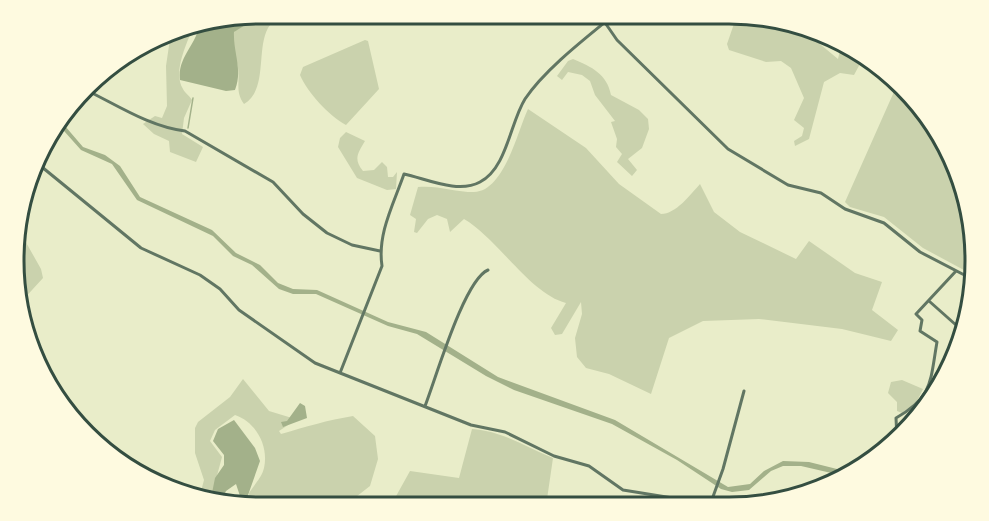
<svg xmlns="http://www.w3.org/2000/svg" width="989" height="521" viewBox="0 0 989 521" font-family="'Source Sans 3',sans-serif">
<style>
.green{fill:#cad2ad}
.water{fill:#a3b18a}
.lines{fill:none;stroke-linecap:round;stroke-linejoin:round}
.stream{stroke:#a3b18a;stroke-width:1.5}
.minor{stroke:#617663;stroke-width:3}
.rim{fill:none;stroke:#344e41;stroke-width:3}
</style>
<rect width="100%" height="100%" fill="#e9edc9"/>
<!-- green -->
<path class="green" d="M 281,14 C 277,18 271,23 268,28 C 256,50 268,90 244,104 C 235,92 240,82 238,68 C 237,59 232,49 233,40 C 234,14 261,14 281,14 Z
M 733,14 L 744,14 L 803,30 L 838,59 L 842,42 L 857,54 L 861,62 L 854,75 L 840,73 L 824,82 L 809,139 L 795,146 L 794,141 L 802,136 L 804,128 L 794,120 L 804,98 L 791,68 L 781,61 L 766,62 L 729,50 L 727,44 L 736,18 Z
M 194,25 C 188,41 172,72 183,89 C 185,93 189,95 192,100 L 184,118 L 182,134 L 203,147 L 196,162 L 170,152 L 169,141 L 154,134 L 143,124 L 155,116 L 162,118 L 167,106 L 166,66 L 171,32 Z
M 365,40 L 368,41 L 379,89 L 346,125 C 328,115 308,93 300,75 L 303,67 Z
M 573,59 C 592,67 607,74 611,95 L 639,110 L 648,119 L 649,129 L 642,148 L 628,159 L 637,170 L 632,176 L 617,162 L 622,154 L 616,147 L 617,139 L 611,122 L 615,121 L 595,95 L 590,81 L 582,75 L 568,72 L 562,80 L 557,76 L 568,61 Z
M 895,83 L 914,98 L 962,181 L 975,276 L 923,248 L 884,217 L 850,207 L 845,202 L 893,94 Z
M 528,109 L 586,148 L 619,184 L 661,214 C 676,214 690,195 700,184 L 714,212 L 740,232 L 796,259 L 809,241 L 855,273 L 882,282 L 872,310 L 898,330 L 891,341 L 842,329 L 759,319 L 703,321 L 669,338 L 651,394 L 609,374 L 586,368 L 577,357 L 575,338 L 582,314 L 581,302 L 562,334 L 555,335 L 551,328 L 566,303 C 530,294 498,239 464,219 L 450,232 L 447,219 L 437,215 L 428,219 L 417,233 L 414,232 L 416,219 L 410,215 L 418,187 C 437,185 455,192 474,192 C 504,192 518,130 528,109 Z
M 346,132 L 365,141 C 358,153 353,159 363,171 L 374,170 L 382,162 L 387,167 L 388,177 L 393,177 L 397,172 L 396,189 L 387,190 L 357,178 L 338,147 L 340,138 Z
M 19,230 L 41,269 L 43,278 L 21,302 L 14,277 Z
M 243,379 L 269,411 L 292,418 L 288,425 L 279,431 L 281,434 C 305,427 328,420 353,416 L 375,436 L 378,459 L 370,486 L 343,507 L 245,507 L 223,501 L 227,495 L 235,497 L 246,506 L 250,500 L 249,493 C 254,485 262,477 264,468 C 269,446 256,422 235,415 L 215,430 L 210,441 L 222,457 L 211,498 L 200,495 L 204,480 L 195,453 L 195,428 L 198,422 L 230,397 Z
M 902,380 L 923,389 L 916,403 L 902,413 L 897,411 L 897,402 L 888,393 L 891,382 Z
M 63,404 L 107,440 L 121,461 L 86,435 Z
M 472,429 C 503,431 525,447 553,458 L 546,506 L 390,507 L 410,471 L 459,478 Z"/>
<!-- water -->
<path class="water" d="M 253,15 L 250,22 L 234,32 C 233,53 243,69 235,90 L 226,91 L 180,80 C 177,58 196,45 200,24 Z
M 59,119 L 83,147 L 105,155 L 120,166 L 140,197 L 212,230 L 236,253 L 260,265 L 278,283 L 293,289 L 317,290 L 388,322 L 426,332 L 498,377 L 615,420 L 728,487 L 750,484 L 764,471 L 783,461 L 809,462 L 849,472 L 840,475 L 801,466 L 783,466 L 771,471 L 749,490 L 732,492 L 721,489 L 677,460 L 612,424 L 514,390 L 486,376 L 417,334 L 388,326 L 316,294 L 293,294 L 279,289 L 252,265 L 233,256 L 213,236 L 137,200 L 112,164 L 81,150 L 56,122 Z
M 300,403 L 305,406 L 307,418 L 283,427 L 281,422 L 287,421 Z
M 234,420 L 255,448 L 260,461 L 247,498 L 240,496 L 236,484 L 226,491 L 221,501 L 211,498 L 215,478 L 224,465 L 224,455 L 213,441 L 218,429 Z"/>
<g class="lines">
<!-- stream -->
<path class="stream" d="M 188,128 L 193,98"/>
<!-- minor -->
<path class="minor" d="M 599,14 L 617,40 L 728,149 L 788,185 L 821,193 L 845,209 L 884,223 L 920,252 L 974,280
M 86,90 C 117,105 150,127 185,131 L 273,182 L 303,214 L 327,233 L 352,245 L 380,251
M 37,163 L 141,248 L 200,275 L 220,289 L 239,310 L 315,363 L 471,425 L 505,432 L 554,456 L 589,466 L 623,490 L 716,505
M 929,301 L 956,325 L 965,312
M 340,373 L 382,266 C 377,234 394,203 404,174 C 427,179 458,194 480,182 C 507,168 510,123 525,99 C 545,69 587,37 615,14
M 425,406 C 436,378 464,280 488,270
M 897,439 L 896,418 C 933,397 930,382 937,342 L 920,331 L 922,320 L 916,314 L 956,271
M 710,505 L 723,469 L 744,391"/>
</g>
<!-- crop -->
<path d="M0 0H989V521H0ZM260 24H729A236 236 0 0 1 965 260V261A236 236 0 0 1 729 497H260A236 236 0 0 1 24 261V260A236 236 0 0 1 260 24Z" fill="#fefae0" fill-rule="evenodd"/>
<path class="rim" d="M260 24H729A236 236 0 0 1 965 260V261A236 236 0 0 1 729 497H260A236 236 0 0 1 24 261V260A236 236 0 0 1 260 24Z"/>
</svg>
